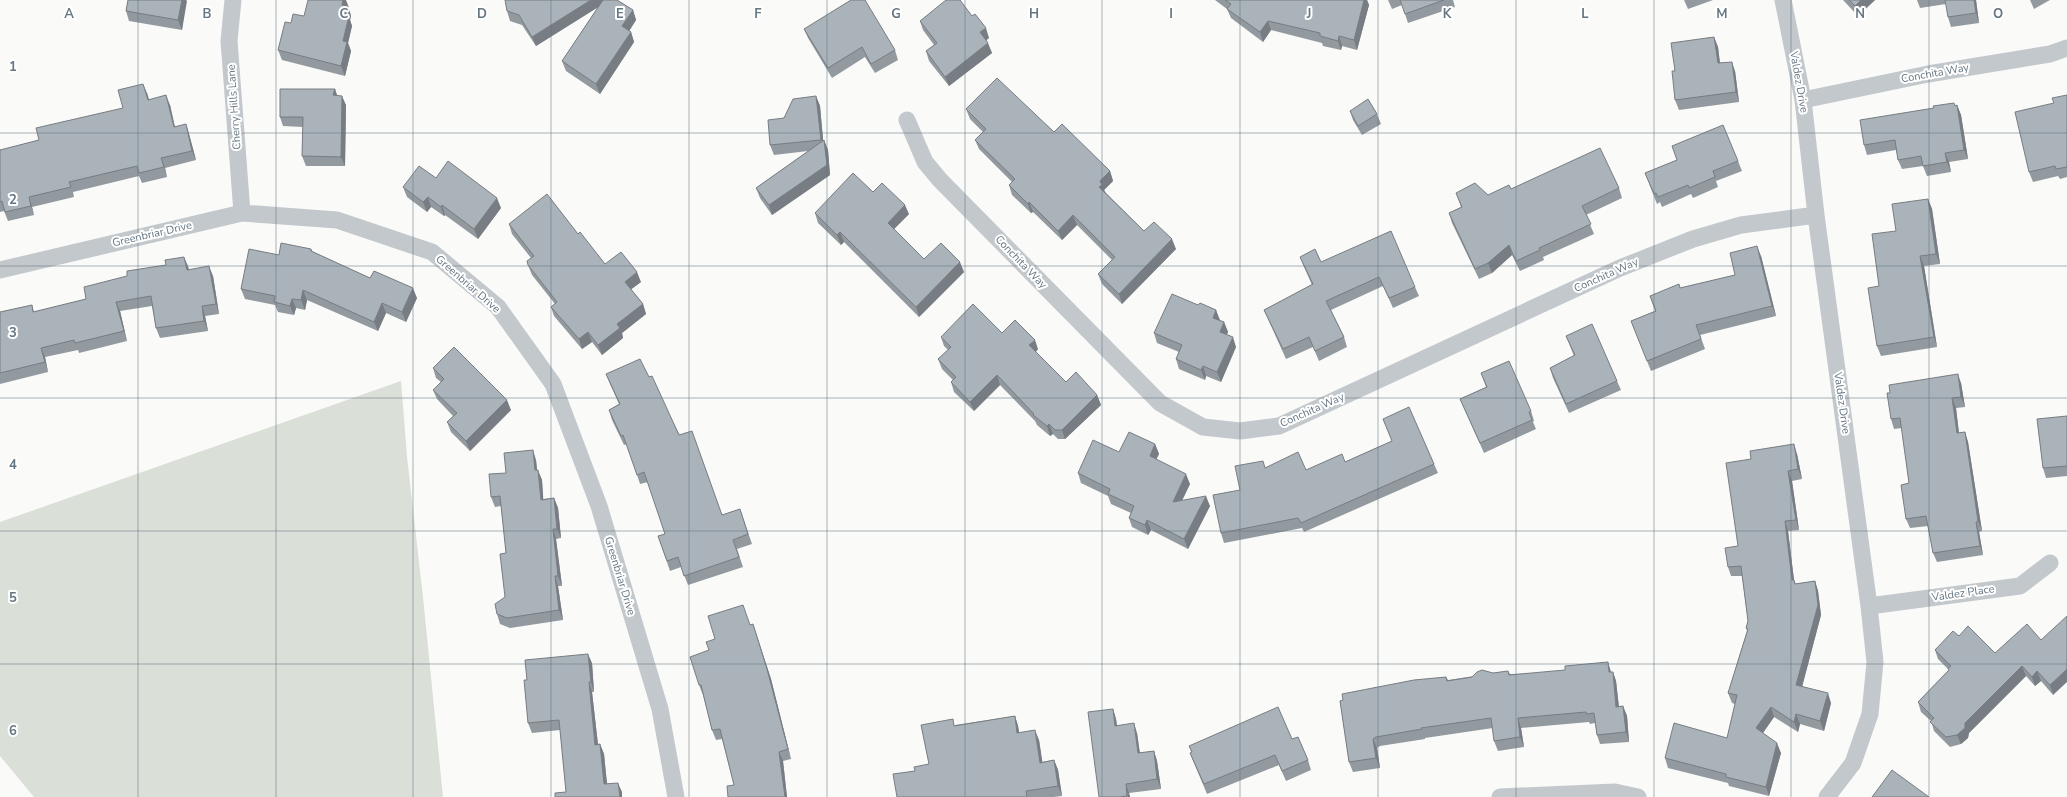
<svg xmlns="http://www.w3.org/2000/svg" width="2067" height="797" viewBox="0 0 2067 797" font-family="'Nunito Sans',sans-serif">
<style>
.green{fill:#dadfd7}
.lines{fill:none;stroke-linecap:round;stroke-linejoin:round}
.minor{stroke:#c3c8cc;stroke-width:17}
.wall{fill:#929a9f}
.shaded-wall{fill:#777d82}
.building{fill:#aab3b9;stroke:#777d82}
.grid{fill:none;stroke:#657683;stroke-width:1;stroke-opacity:0.55}
.labels{text-anchor:middle;dominant-baseline:central;stroke-width:4;stroke-linejoin:round;paint-order:stroke}
.street-label{font-size:11px;fill:#657683;stroke:#fff}
.grid-label{font-size:13px;text-anchor:middle;font-weight:bold;fill:#657683;stroke:#fff;stroke-width:4;stroke-linejoin:round;paint-order:stroke}
</style>
<rect width="100%" height="100%" fill="#fafaf8"/>
<!-- green -->
<path class="green" d="M 401,381 L 407,457 L 423,597 L 443,797 L 34,797 L 0,756 L 0,522 Z"/>
<g class="lines">
<!-- minor -->
<path class="minor" d="M 233,0 L 229,41 L 242,213
M 1783,0 L 1803,100 L 1816,215 L 1869,606 L 1875,662 L 1870,714 L 1853,763 L 1827,797
M 1803,100 L 1928,74 L 2050,54 L 2067,48
M 907,120 L 925,162 L 940,180 L 1160,403 L 1203,427 L 1240,431 L 1279,426 L 1620,268 L 1693,239 L 1741,225 L 1816,215
M 0,270 L 242,213 L 337,220 L 432,252 L 498,307 L 553,384 L 599,506 L 660,709 L 676,797
M 1869,606 L 2020,586 L 2050,563
M 1500,797 L 1615,792 L 1638,797"/>
</g>
<!-- wall -->
<path class="wall" d="M 128,0 L 186,0 L 182,30 L 129,21 L 126,11 Z
M 505,0 L 617,0 L 633,10 L 636,20 L 629,31 L 631,32 L 634,42 L 600,94 L 566,71 L 562,61 L 598,7 L 536,46 L 522,25 L 510,21 L 507,11 Z
M 1215,0 L 1367,0 L 1369,5 L 1357,50 L 1342,46 L 1341,50 L 1323,46 L 1322,43 L 1271,30 L 1263,42 L 1231,18 L 1227,9 Z
M 1388,0 L 1453,0 L 1455,7 L 1408,23 L 1402,5 L 1392,9 Z
M 1684,0 L 1713,0 L 1688,9 Z
M 1843,0 L 1875,0 L 1858,16 Z
M 1917,0 L 1976,0 L 1979,23 L 1951,27 L 1948,17 L 1946,4 L 1920,8 Z
M 2030,0 L 2050,0 L 2034,9 Z
M 348,5 L 351,16 L 350,20 L 352,26 L 348,43 L 351,51 L 345,76 L 282,60 L 278,50 L 291,23 Z
M 920,21 L 989,38 L 986,40 L 992,53 L 949,86 L 929,61 L 926,51 L 934,45 L 923,30 Z
M 804,29 L 895,50 L 898,60 L 875,73 L 865,57 L 832,78 L 808,38 Z
M 1714,37 L 1718,47 L 1720,63 L 1735,71 L 1739,102 L 1679,110 L 1675,100 L 1675,71 Z
M 335,89 L 337,95 L 346,105 L 345,166 L 306,166 L 302,156 L 303,127 L 283,126 L 280,117 Z
M 147,93 L 149,99 L 170,105 L 175,127 L 186,124 L 189,134 L 196,160 L 165,168 L 167,177 L 142,183 L 139,176 L 73,192 L 74,197 L 32,207 L 34,215 L 8,221 L 4,211 L 0,212 L 0,150 L 39,140 L 123,108 Z
M 2067,95 L 2067,177 L 2060,179 L 2058,176 L 2033,182 L 2029,172 L 2054,103 Z
M 816,96 L 820,106 L 823,140 L 824,140 L 828,150 L 830,175 L 772,215 L 760,198 L 756,188 L 808,151 L 774,155 L 770,145 L 784,118 Z
M 1957,105 L 1961,115 L 1968,159 L 1949,162 L 1951,172 L 1927,176 L 1923,166 L 1902,169 L 1898,160 L 1896,150 L 1867,155 L 1864,145 Z
M 966,109 L 1054,132 L 1110,171 L 1113,181 L 1104,190 L 1106,193 L 1144,231 L 1176,249 L 1122,304 L 1102,284 L 1098,274 L 1112,260 L 1077,225 L 1062,240 L 1033,212 L 1031,213 L 1012,195 L 1009,185 L 1012,182 L 979,149 L 975,140 L 983,132 L 970,119 Z
M 1350,111 L 1377,114 L 1381,124 L 1362,135 L 1353,120 Z
M 1672,146 L 1738,161 L 1742,171 L 1716,181 L 1718,187 L 1693,198 L 1691,194 L 1662,207 L 1660,202 L 1657,204 L 1645,173 L 1677,160 Z
M 436,178 L 501,208 L 478,239 L 445,215 L 444,216 L 431,207 L 427,212 L 407,197 L 403,187 Z
M 1619,188 L 1622,198 L 1586,215 L 1594,234 L 1543,257 L 1544,260 L 1520,271 L 1512,255 L 1492,273 L 1479,279 L 1452,223 L 1449,213 L 1461,207 L 1456,193 L 1488,195 L 1511,189 Z
M 873,192 L 909,214 L 894,229 L 924,259 L 964,272 L 919,317 L 844,242 L 841,245 L 818,223 L 815,213 Z
M 1928,199 L 1932,209 L 1940,264 L 1924,266 L 1937,347 L 1881,356 L 1877,346 L 1896,231 Z
M 509,224 L 578,234 L 605,264 L 641,282 L 631,289 L 643,304 L 646,314 L 622,333 L 623,338 L 602,355 L 592,342 L 582,349 L 554,316 L 551,307 L 555,304 L 532,275 L 528,265 L 531,258 L 512,234 Z
M 311,249 L 313,252 L 370,278 L 417,298 L 406,322 L 386,313 L 378,331 L 307,300 L 305,310 L 296,308 L 294,315 L 278,312 L 275,305 L 245,299 L 241,289 L 279,255 Z
M 1761,256 L 1776,316 L 1700,335 L 1705,349 L 1651,371 L 1631,321 L 1655,311 L 1650,296 L 1680,288 L 1735,275 Z
M 1300,257 L 1321,262 L 1415,287 L 1419,296 L 1393,308 L 1383,286 L 1331,310 L 1344,337 L 1347,347 L 1319,361 L 1313,347 L 1286,359 L 1268,319 L 1264,310 L 1312,285 L 1304,267 Z
M 188,266 L 189,270 L 213,276 L 219,314 L 205,316 L 208,331 L 160,338 L 156,328 L 152,306 L 120,311 L 127,341 L 79,353 L 78,350 L 45,357 L 48,372 L 0,384 L 0,312 L 32,305 L 34,312 L 86,299 Z
M 1198,305 L 1216,310 L 1219,320 L 1224,322 L 1228,332 L 1226,335 L 1236,347 L 1221,382 L 1206,376 L 1205,380 L 1179,369 L 1176,359 L 1179,352 L 1157,343 L 1154,333 Z
M 1002,333 L 1038,349 L 1036,352 L 1066,382 L 1097,395 L 1101,405 L 1065,439 L 1058,439 L 1053,434 L 1050,436 L 1037,425 L 1035,421 L 1000,385 L 974,411 L 954,392 L 951,382 L 953,380 L 942,369 L 938,359 L 948,350 L 944,346 L 941,337 Z
M 1566,336 L 1617,381 L 1621,390 L 1569,413 L 1553,378 L 1550,368 L 1574,356 Z
M 433,368 L 511,410 L 470,451 L 451,432 L 447,422 L 453,416 L 437,399 L 433,390 L 441,382 L 436,378 Z
M 1481,373 L 1531,411 L 1534,421 L 1533,422 L 1536,429 L 1484,453 L 1460,399 L 1486,387 Z
M 606,374 L 649,377 L 722,515 L 740,509 L 752,544 L 737,549 L 743,567 L 688,585 L 681,567 L 670,571 L 658,536 L 665,534 L 648,482 L 640,484 L 627,444 L 624,445 L 612,420 L 609,410 L 619,404 L 610,384 Z
M 1961,383 L 1965,407 L 1956,408 L 1959,433 L 1965,432 L 1968,442 L 1982,531 L 1979,532 L 1983,555 L 1937,562 L 1933,553 L 1928,526 L 1910,528 L 1906,519 L 1909,483 L 1902,428 L 1894,429 L 1891,419 Z
M 2067,416 L 2067,476 L 2046,478 L 2043,468 Z
M 1383,419 L 1434,464 L 1438,473 L 1304,532 L 1302,528 L 1224,543 L 1221,533 L 1240,490 L 1266,467 L 1306,470 L 1345,462 L 1392,441 Z
M 1155,444 L 1159,454 L 1156,459 L 1190,484 L 1182,501 L 1210,506 L 1188,549 L 1151,530 L 1148,535 L 1132,527 L 1129,518 L 1131,513 L 1111,504 L 1108,496 L 1081,483 L 1078,473 L 1119,452 Z
M 1797,454 L 1802,479 L 1792,481 L 1799,530 L 1788,531 L 1794,580 L 1795,584 L 1815,581 L 1818,591 L 1821,615 L 1802,686 L 1831,703 L 1824,731 L 1800,724 L 1798,732 L 1774,717 L 1763,733 L 1781,753 L 1769,796 L 1729,786 L 1728,783 L 1668,768 L 1665,758 L 1727,738 L 1735,704 L 1732,703 L 1728,693 L 1747,631 L 1746,628 L 1748,621 L 1742,576 L 1731,576 L 1728,567 L 1738,546 Z
M 536,460 L 537,470 L 542,480 L 543,499 L 554,498 L 558,508 L 561,538 L 556,539 L 562,586 L 558,586 L 563,620 L 510,628 L 500,624 L 497,614 L 505,597 L 506,553 L 501,506 L 495,507 L 491,497 L 506,473 Z
M 750,625 L 756,634 L 771,679 L 791,759 L 783,761 L 787,797 L 728,797 L 734,785 L 722,739 L 716,740 L 712,730 L 703,695 L 699,685 L 709,650 L 715,639 Z
M 1959,636 L 1995,653 L 2041,640 L 2053,695 L 2041,681 L 2035,686 L 2026,676 L 1969,733 L 1968,738 L 1961,744 L 1950,747 L 1934,731 L 1931,721 L 1921,712 L 1918,702 L 1949,670 L 1938,659 L 1935,650 Z
M 592,663 L 594,692 L 592,692 L 598,744 L 600,744 L 604,754 L 607,784 L 622,792 L 622,797 L 555,797 L 566,792 L 560,730 L 532,733 L 528,723 L 527,680 Z
M 1508,671 L 1510,674 L 1613,672 L 1616,681 L 1619,707 L 1623,706 L 1627,716 L 1629,742 L 1600,744 L 1597,735 L 1595,723 L 1590,724 L 1589,722 L 1521,728 L 1524,747 L 1498,751 L 1494,741 L 1493,728 L 1425,738 L 1425,739 L 1380,746 L 1377,748 L 1380,768 L 1353,772 L 1349,762 L 1340,701 L 1446,677 L 1448,680 Z
M 1113,709 L 1116,719 L 1117,725 L 1137,733 L 1140,753 L 1154,751 L 1157,761 L 1161,789 L 1129,793 L 1130,797 L 1099,797 Z
M 1015,716 L 1018,726 L 1019,733 L 1039,740 L 1042,762 L 1054,760 L 1058,770 L 1062,796 L 1054,797 L 897,797 L 915,771 L 929,764 L 955,725 Z
M 1292,739 L 1308,760 L 1311,770 L 1286,781 L 1279,765 L 1207,794 L 1194,763 L 1190,753 L 1192,753 L 1189,746 Z"/>
<!-- shaded-wall -->
<path class="shaded-wall" d="M 182,0 L 186,0 L 187,1 L 182,30 L 178,20 Z
M 343,0 L 346,0 L 348,5 L 345,14 L 342,5 Z
M 591,0 L 608,0 L 608,1 L 536,46 L 532,37 Z
M 1364,0 L 1367,0 L 1369,5 L 1357,50 L 1354,40 Z
M 1861,0 L 1875,0 L 1858,16 L 1855,6 Z
M 1974,0 L 1976,0 L 1979,23 L 1976,13 Z
M 348,6 L 351,16 L 350,20 L 352,26 L 348,43 L 351,51 L 345,76 L 341,66 L 343,41 L 345,15 Z
M 633,10 L 636,20 L 626,36 L 622,26 Z
M 1268,21 L 1271,30 L 1263,42 L 1260,32 Z
M 986,28 L 989,38 L 984,42 L 980,32 Z
M 631,32 L 634,42 L 600,94 L 596,84 Z
M 1339,36 L 1342,46 L 1341,50 L 1338,41 Z
M 1714,37 L 1718,47 L 1721,73 L 1718,63 Z
M 988,43 L 992,53 L 949,86 L 945,77 Z
M 1732,62 L 1735,71 L 1739,102 L 1736,92 Z
M 143,84 L 147,93 L 151,109 L 148,100 Z
M 335,89 L 338,99 L 333,95 Z
M 166,95 L 170,105 L 177,137 L 174,127 Z
M 342,96 L 346,105 L 345,166 L 341,157 Z
M 816,96 L 820,106 L 824,150 L 821,140 Z
M 1957,105 L 1961,115 L 1968,159 L 1964,150 Z
M 186,124 L 189,134 L 196,160 L 192,151 Z
M 824,140 L 828,150 L 830,175 L 772,215 L 769,205 Z
M 1945,153 L 1949,162 L 1951,172 L 1947,162 Z
M 161,158 L 165,168 L 167,177 L 164,167 Z
M 1110,171 L 1113,181 L 1104,190 L 1106,194 L 1099,187 L 1100,181 Z
M 29,197 L 32,207 L 34,215 L 31,206 Z
M 428,197 L 431,207 L 427,212 L 423,202 Z
M 497,198 L 501,208 L 478,239 L 474,229 Z
M 1928,199 L 1932,209 L 1940,264 L 1936,254 Z
M 1029,202 L 1033,212 L 1031,213 L 1028,204 Z
M 442,205 L 445,215 L 444,216 L 441,207 Z
M 905,205 L 909,214 L 891,232 L 888,223 Z
M 1073,215 L 1077,225 L 1062,240 L 1058,231 Z
M 840,232 L 844,242 L 841,245 L 837,235 Z
M 1172,239 L 1176,249 L 1122,304 L 1119,294 Z
M 1509,245 L 1512,255 L 1492,273 L 1488,263 Z
M 1757,246 L 1761,256 L 1776,316 L 1772,306 Z
M 1920,256 L 1924,266 L 1937,347 L 1934,337 Z
M 184,257 L 188,266 L 190,280 L 187,270 Z
M 960,262 L 964,272 L 919,317 L 916,307 Z
M 209,266 L 213,276 L 219,314 L 216,304 Z
M 637,272 L 641,282 L 629,291 L 625,282 Z
M 413,288 L 417,298 L 406,322 L 402,312 Z
M 303,290 L 307,300 L 305,310 L 301,300 Z
M 292,299 L 296,308 L 294,315 L 290,306 Z
M 116,302 L 120,311 L 127,341 L 124,331 Z
M 382,303 L 386,313 L 378,331 L 374,322 Z
M 643,304 L 646,314 L 622,333 L 623,338 L 602,355 L 598,345 L 617,324 Z
M 202,306 L 205,316 L 208,331 L 204,321 Z
M 1216,310 L 1220,320 L 1217,327 L 1213,318 Z
M 1224,322 L 1228,332 L 1224,342 L 1220,332 Z
M 588,332 L 592,342 L 582,349 L 579,339 Z
M 1233,337 L 1236,347 L 1221,382 L 1217,372 Z
M 1035,340 L 1038,349 L 1033,355 L 1029,345 Z
M 41,348 L 45,357 L 48,372 L 45,362 Z
M 1203,366 L 1206,376 L 1205,380 L 1201,370 Z
M 1958,374 L 1961,383 L 1965,407 L 1961,397 Z
M 997,375 L 1000,385 L 974,411 L 970,402 Z
M 1097,395 L 1101,405 L 1065,439 L 1062,430 Z
M 1952,398 L 1956,408 L 1960,443 L 1957,433 Z
M 507,400 L 511,410 L 470,451 L 466,441 Z
M 1049,424 L 1053,434 L 1050,436 L 1047,426 Z
M 1965,432 L 1968,442 L 1982,531 L 1978,521 Z
M 1155,444 L 1159,454 L 1153,466 L 1150,456 Z
M 1794,444 L 1797,454 L 1802,479 L 1798,469 Z
M 533,450 L 536,460 L 538,480 L 535,470 Z
M 538,470 L 542,480 L 544,509 L 541,500 Z
M 1788,471 L 1792,481 L 1799,530 L 1796,520 Z
M 1186,474 L 1190,484 L 1176,512 L 1173,502 Z
M 1206,496 L 1210,506 L 1188,549 L 1184,539 Z
M 554,498 L 558,508 L 561,538 L 557,529 Z
M 1147,520 L 1151,530 L 1148,535 L 1145,525 Z
M 1785,521 L 1788,531 L 1794,580 L 1798,590 L 1792,580 Z
M 1976,522 L 1979,532 L 1983,555 L 1980,546 Z
M 553,529 L 556,539 L 562,586 L 558,576 Z
M 555,576 L 558,586 L 563,620 L 559,610 Z
M 1815,581 L 1818,591 L 1821,615 L 1800,695 L 1796,685 Z
M 753,624 L 771,679 L 791,759 L 788,749 Z
M 588,654 L 592,663 L 594,692 L 591,682 Z
M 1608,662 L 1611,672 L 1609,672 Z
M 2022,666 L 2026,676 L 1969,733 L 1968,738 L 1961,744 L 1957,735 L 1965,723 Z
M 2067,669 L 2067,682 L 2053,695 L 2050,685 Z
M 2037,671 L 2041,681 L 2035,686 L 2032,677 Z
M 1613,672 L 1616,681 L 1620,717 L 1616,707 Z
M 589,682 L 592,692 L 599,754 L 595,745 Z
M 1828,693 L 1831,703 L 1824,731 L 1820,721 Z
M 1623,706 L 1627,716 L 1629,742 L 1626,732 Z
M 1771,707 L 1774,717 L 1760,737 L 1756,728 Z
M 1113,709 L 1116,719 L 1118,735 L 1115,726 Z
M 1796,714 L 1800,724 L 1798,732 L 1794,722 Z
M 1015,716 L 1018,726 L 1021,743 L 1017,733 Z
M 1518,718 L 1521,728 L 1524,747 L 1520,737 Z
M 1134,723 L 1137,733 L 1141,763 L 1138,753 Z
M 1035,730 L 1039,740 L 1044,772 L 1040,763 Z
M 1373,739 L 1377,748 L 1380,768 L 1376,758 Z
M 1777,743 L 1781,753 L 1769,796 L 1766,787 Z
M 600,744 L 604,754 L 608,794 L 604,784 Z
M 1154,751 L 1157,761 L 1161,789 L 1157,779 Z
M 779,752 L 783,761 L 787,797 L 785,797 Z
M 1054,760 L 1058,770 L 1062,796 L 1058,786 Z
M 618,783 L 622,792 L 622,797 L 620,797 Z
M 1126,784 L 1129,793 L 1130,797 L 1128,797 Z"/>
<!-- building -->
<path class="building" d="M 128,0 L 182,0 L 178,20 L 126,11 Z
M 308,0 L 343,0 L 342,5 L 348,6 L 345,15 L 349,16 L 343,41 L 347,42 L 341,66 L 278,50 L 285,22 L 291,23 L 293,14 L 304,16 Z
M 505,0 L 591,0 L 532,37 L 519,15 L 507,11 Z
M 603,0 L 617,0 L 633,10 L 622,26 L 631,32 L 596,84 L 562,61 Z
M 851,0 L 865,0 L 895,50 L 871,64 L 862,47 L 828,68 L 804,29 Z
M 946,0 L 960,0 L 972,16 L 975,14 L 986,28 L 980,32 L 988,43 L 945,77 L 926,51 L 937,43 L 920,21 Z
M 1225,0 L 1364,0 L 1354,40 L 1339,36 L 1338,41 L 1320,36 L 1320,33 L 1268,21 L 1260,32 L 1227,9 L 1231,4 Z
M 1400,0 L 1444,0 L 1405,14 Z
M 1849,0 L 1861,0 L 1855,6 Z
M 1945,0 L 1974,0 L 1976,13 L 1948,17 Z
M 1714,37 L 1718,63 L 1732,62 L 1736,92 L 1675,100 L 1672,71 L 1675,71 L 1671,43 Z
M 997,78 L 1054,132 L 1062,124 L 1110,171 L 1100,181 L 1102,185 L 1099,187 L 1144,231 L 1154,222 L 1172,239 L 1119,294 L 1098,274 L 1115,257 L 1073,215 L 1058,231 L 1029,202 L 1028,204 L 1009,185 L 1015,179 L 975,140 L 986,129 L 966,109 Z
M 143,84 L 148,100 L 166,95 L 174,127 L 186,124 L 192,151 L 161,158 L 164,167 L 139,173 L 137,166 L 69,182 L 71,187 L 29,197 L 31,206 L 5,212 L 2,201 L 0,202 L 0,150 L 39,140 L 36,128 L 123,108 L 118,90 Z
M 280,89 L 335,89 L 333,95 L 342,96 L 341,157 L 302,156 L 303,117 L 280,117 Z
M 2067,95 L 2067,167 L 2056,169 L 2055,166 L 2029,172 L 2015,112 L 2054,103 L 2052,98 Z
M 816,96 L 821,140 L 770,145 L 768,120 L 784,118 L 793,99 Z
M 1368,99 L 1377,114 L 1358,126 L 1350,111 Z
M 1954,103 L 1955,106 L 1957,105 L 1964,150 L 1945,153 L 1947,162 L 1923,166 L 1921,156 L 1898,160 L 1895,140 L 1864,145 L 1860,120 L 1934,108 L 1933,106 Z
M 1723,125 L 1738,161 L 1713,171 L 1715,177 L 1689,188 L 1688,185 L 1658,197 L 1656,193 L 1654,194 L 1645,173 L 1677,160 L 1672,146 Z
M 824,140 L 827,165 L 769,205 L 756,188 Z
M 1600,148 L 1619,188 L 1582,206 L 1591,224 L 1539,248 L 1540,250 L 1516,261 L 1509,245 L 1488,263 L 1475,269 L 1449,213 L 1462,207 L 1456,193 L 1475,183 L 1488,195 L 1509,185 L 1511,189 Z
M 448,161 L 497,198 L 474,229 L 442,205 L 441,207 L 428,197 L 423,202 L 403,187 L 419,166 L 436,178 Z
M 853,173 L 873,192 L 882,183 L 905,205 L 888,223 L 924,259 L 941,243 L 960,262 L 916,307 L 840,232 L 837,235 L 815,213 Z
M 547,194 L 578,234 L 580,232 L 605,264 L 621,252 L 637,272 L 625,282 L 643,304 L 617,324 L 620,328 L 598,345 L 588,332 L 579,339 L 551,307 L 557,302 L 528,265 L 527,261 L 534,256 L 509,224 Z
M 1928,199 L 1936,254 L 1920,256 L 1934,337 L 1877,346 L 1868,288 L 1879,286 L 1872,234 L 1896,231 L 1892,204 Z
M 1391,231 L 1415,287 L 1389,298 L 1379,277 L 1326,301 L 1344,337 L 1315,351 L 1309,337 L 1283,349 L 1264,310 L 1313,284 L 1300,257 L 1315,249 L 1321,262 Z
M 281,243 L 311,249 L 311,251 L 370,278 L 374,271 L 413,288 L 402,312 L 382,303 L 374,322 L 303,290 L 301,300 L 292,299 L 290,306 L 274,302 L 275,296 L 241,289 L 249,249 L 279,255 Z
M 1757,246 L 1772,306 L 1696,325 L 1701,339 L 1647,361 L 1631,321 L 1656,311 L 1650,296 L 1679,284 L 1680,288 L 1735,275 L 1730,253 Z
M 184,257 L 187,270 L 209,266 L 216,304 L 202,306 L 204,321 L 156,328 L 151,296 L 116,302 L 124,331 L 75,343 L 74,340 L 41,348 L 45,362 L 0,373 L 0,312 L 32,305 L 33,312 L 86,299 L 84,287 L 127,276 L 127,271 L 166,265 L 165,260 Z
M 1172,294 L 1198,305 L 1200,303 L 1216,310 L 1213,318 L 1224,322 L 1220,332 L 1233,337 L 1217,372 L 1203,366 L 1201,370 L 1176,359 L 1182,345 L 1154,333 Z
M 973,304 L 1002,333 L 1015,320 L 1035,340 L 1029,345 L 1066,382 L 1076,372 L 1097,395 L 1062,430 L 1055,430 L 1049,424 L 1047,426 L 1033,415 L 1034,414 L 997,375 L 970,402 L 951,382 L 956,377 L 938,359 L 951,347 L 941,337 Z
M 1592,324 L 1617,381 L 1566,404 L 1550,368 L 1575,355 L 1566,336 Z
M 454,347 L 507,400 L 466,441 L 447,422 L 457,413 L 433,390 L 444,379 L 433,368 Z
M 640,359 L 649,377 L 652,376 L 679,435 L 692,431 L 722,515 L 740,509 L 748,534 L 733,540 L 739,557 L 684,576 L 678,557 L 667,561 L 658,536 L 665,534 L 644,472 L 637,475 L 623,435 L 621,436 L 609,410 L 620,404 L 606,374 Z
M 1509,361 L 1531,411 L 1529,412 L 1532,420 L 1480,443 L 1460,399 L 1487,387 L 1481,373 Z
M 1958,374 L 1961,397 L 1952,398 L 1957,433 L 1965,432 L 1978,521 L 1976,522 L 1980,546 L 1933,553 L 1926,516 L 1906,519 L 1901,485 L 1909,483 L 1900,418 L 1891,419 L 1887,393 L 1890,393 L 1889,385 Z
M 1409,407 L 1434,464 L 1301,523 L 1298,518 L 1221,533 L 1213,495 L 1240,490 L 1235,466 L 1263,461 L 1265,468 L 1298,452 L 1306,470 L 1342,454 L 1345,462 L 1392,441 L 1383,419 Z
M 2067,416 L 2067,466 L 2043,468 L 2037,419 Z
M 1129,432 L 1155,444 L 1150,456 L 1186,474 L 1173,502 L 1206,496 L 1184,539 L 1147,520 L 1145,525 L 1129,518 L 1134,506 L 1108,494 L 1110,489 L 1078,473 L 1093,440 L 1119,452 Z
M 1794,444 L 1798,469 L 1788,471 L 1796,520 L 1785,521 L 1792,580 L 1794,580 L 1795,584 L 1815,581 L 1818,605 L 1796,685 L 1828,693 L 1820,721 L 1796,714 L 1794,722 L 1771,707 L 1756,728 L 1777,743 L 1766,787 L 1726,777 L 1726,774 L 1665,758 L 1674,723 L 1727,738 L 1737,695 L 1728,693 L 1748,629 L 1746,628 L 1748,621 L 1741,566 L 1728,567 L 1725,548 L 1738,546 L 1726,463 L 1751,459 L 1750,451 Z
M 533,450 L 535,470 L 538,470 L 541,500 L 554,498 L 557,529 L 553,529 L 558,576 L 555,576 L 559,610 L 507,618 L 497,614 L 495,604 L 505,597 L 500,554 L 506,553 L 500,496 L 491,497 L 489,474 L 506,473 L 504,453 Z
M 743,605 L 750,625 L 753,624 L 767,669 L 788,749 L 779,752 L 785,797 L 728,797 L 727,786 L 734,785 L 720,729 L 712,730 L 701,685 L 699,685 L 690,657 L 709,650 L 706,642 L 715,639 L 708,616 Z
M 2067,616 L 2067,669 L 2050,685 L 2037,671 L 2032,677 L 2022,666 L 1965,723 L 1965,728 L 1957,735 L 1946,737 L 1930,722 L 1934,718 L 1918,702 L 1949,670 L 1948,668 L 1951,666 L 1935,650 L 1953,631 L 1959,636 L 1968,626 L 1995,653 L 2027,624 L 2041,640 Z
M 588,654 L 591,682 L 589,682 L 595,745 L 600,744 L 604,784 L 618,783 L 620,797 L 555,797 L 555,793 L 566,792 L 559,720 L 528,723 L 524,680 L 527,680 L 525,660 Z
M 1608,662 L 1609,672 L 1613,672 L 1616,707 L 1623,706 L 1626,732 L 1597,735 L 1594,713 L 1587,714 L 1586,712 L 1518,718 L 1520,737 L 1494,741 L 1491,718 L 1421,728 L 1422,729 L 1376,737 L 1373,739 L 1376,758 L 1349,762 L 1340,701 L 1343,700 L 1342,694 L 1414,680 L 1446,677 L 1447,681 L 1472,677 L 1477,672 L 1482,670 L 1493,673 L 1508,671 L 1509,675 L 1565,670 L 1565,666 Z
M 1278,707 L 1292,739 L 1298,737 L 1308,760 L 1282,771 L 1275,755 L 1204,784 L 1190,753 L 1192,752 L 1189,746 Z
M 1113,709 L 1115,726 L 1134,723 L 1138,753 L 1154,751 L 1157,779 L 1126,784 L 1127,796 L 1120,797 L 1099,797 L 1088,712 Z
M 1015,716 L 1017,733 L 1035,730 L 1040,763 L 1054,760 L 1058,786 L 1026,791 L 1027,797 L 897,797 L 893,774 L 915,771 L 914,767 L 929,764 L 921,725 L 953,719 L 954,726 Z
M 1892,770 L 1929,797 L 1872,797 Z"/>
<!-- grid -->
<path class="grid" d="M 138,0 L 138,797M 276,0 L 276,797M 413,0 L 413,797M 551,0 L 551,797M 689,0 L 689,797M 827,0 L 827,797M 965,0 L 965,797M 1102,0 L 1102,797M 1240,0 L 1240,797M 1378,0 L 1378,797M 1516,0 L 1516,797M 1654,0 L 1654,797M 1791,0 L 1791,797M 1929,0 L 1929,797M 0,133 L 2067,133M 0,266 L 2067,266M 0,398 L 2067,398M 0,531 L 2067,531M 0,664 L 2067,664"/>
<g class="labels">
<!-- street labels -->
<g class="street-label">
<text transform="translate(1935 73) rotate(-10)">Conchita Way</text>
<text transform="translate(1799 82) rotate(80)">Valdez Drive</text>
<text transform="translate(234 107) rotate(-94)">Cherry Hills Lane</text>
<text transform="translate(152 234) rotate(-13)">Greenbriar Drive</text>
<text transform="translate(1021 262) rotate(46)">Conchita Way</text>
<text transform="translate(1606 275) rotate(-24)">Conchita Way</text>
<text transform="translate(468 284) rotate(41)">Greenbriar Drive</text>
<text transform="translate(1842 403) rotate(82)">Valdez Drive</text>
<text transform="translate(1312 410) rotate(-24)">Conchita Way</text>
<text transform="translate(620 576) rotate(73)">Greenbriar Drive</text>
<text transform="translate(1963 593) rotate(-8)">Valdez Place</text>
</g>
</g>
<g class="grid-label">
<text x="69" y="18">A</text>
<text x="207" y="18">B</text>
<text x="344" y="18">C</text>
<text x="482" y="18">D</text>
<text x="620" y="18">E</text>
<text x="758" y="18">F</text>
<text x="896" y="18">G</text>
<text x="1034" y="18">H</text>
<text x="1171" y="18">I</text>
<text x="1309" y="18">J</text>
<text x="1447" y="18">K</text>
<text x="1585" y="18">L</text>
<text x="1722" y="18">M</text>
<text x="1860" y="18">N</text>
<text x="1998" y="18">O</text>
<text x="13" y="71">1</text>
<text x="13" y="204">2</text>
<text x="13" y="337">3</text>
<text x="13" y="469">4</text>
<text x="13" y="602">5</text>
<text x="13" y="735">6</text>
</g>
</svg>
